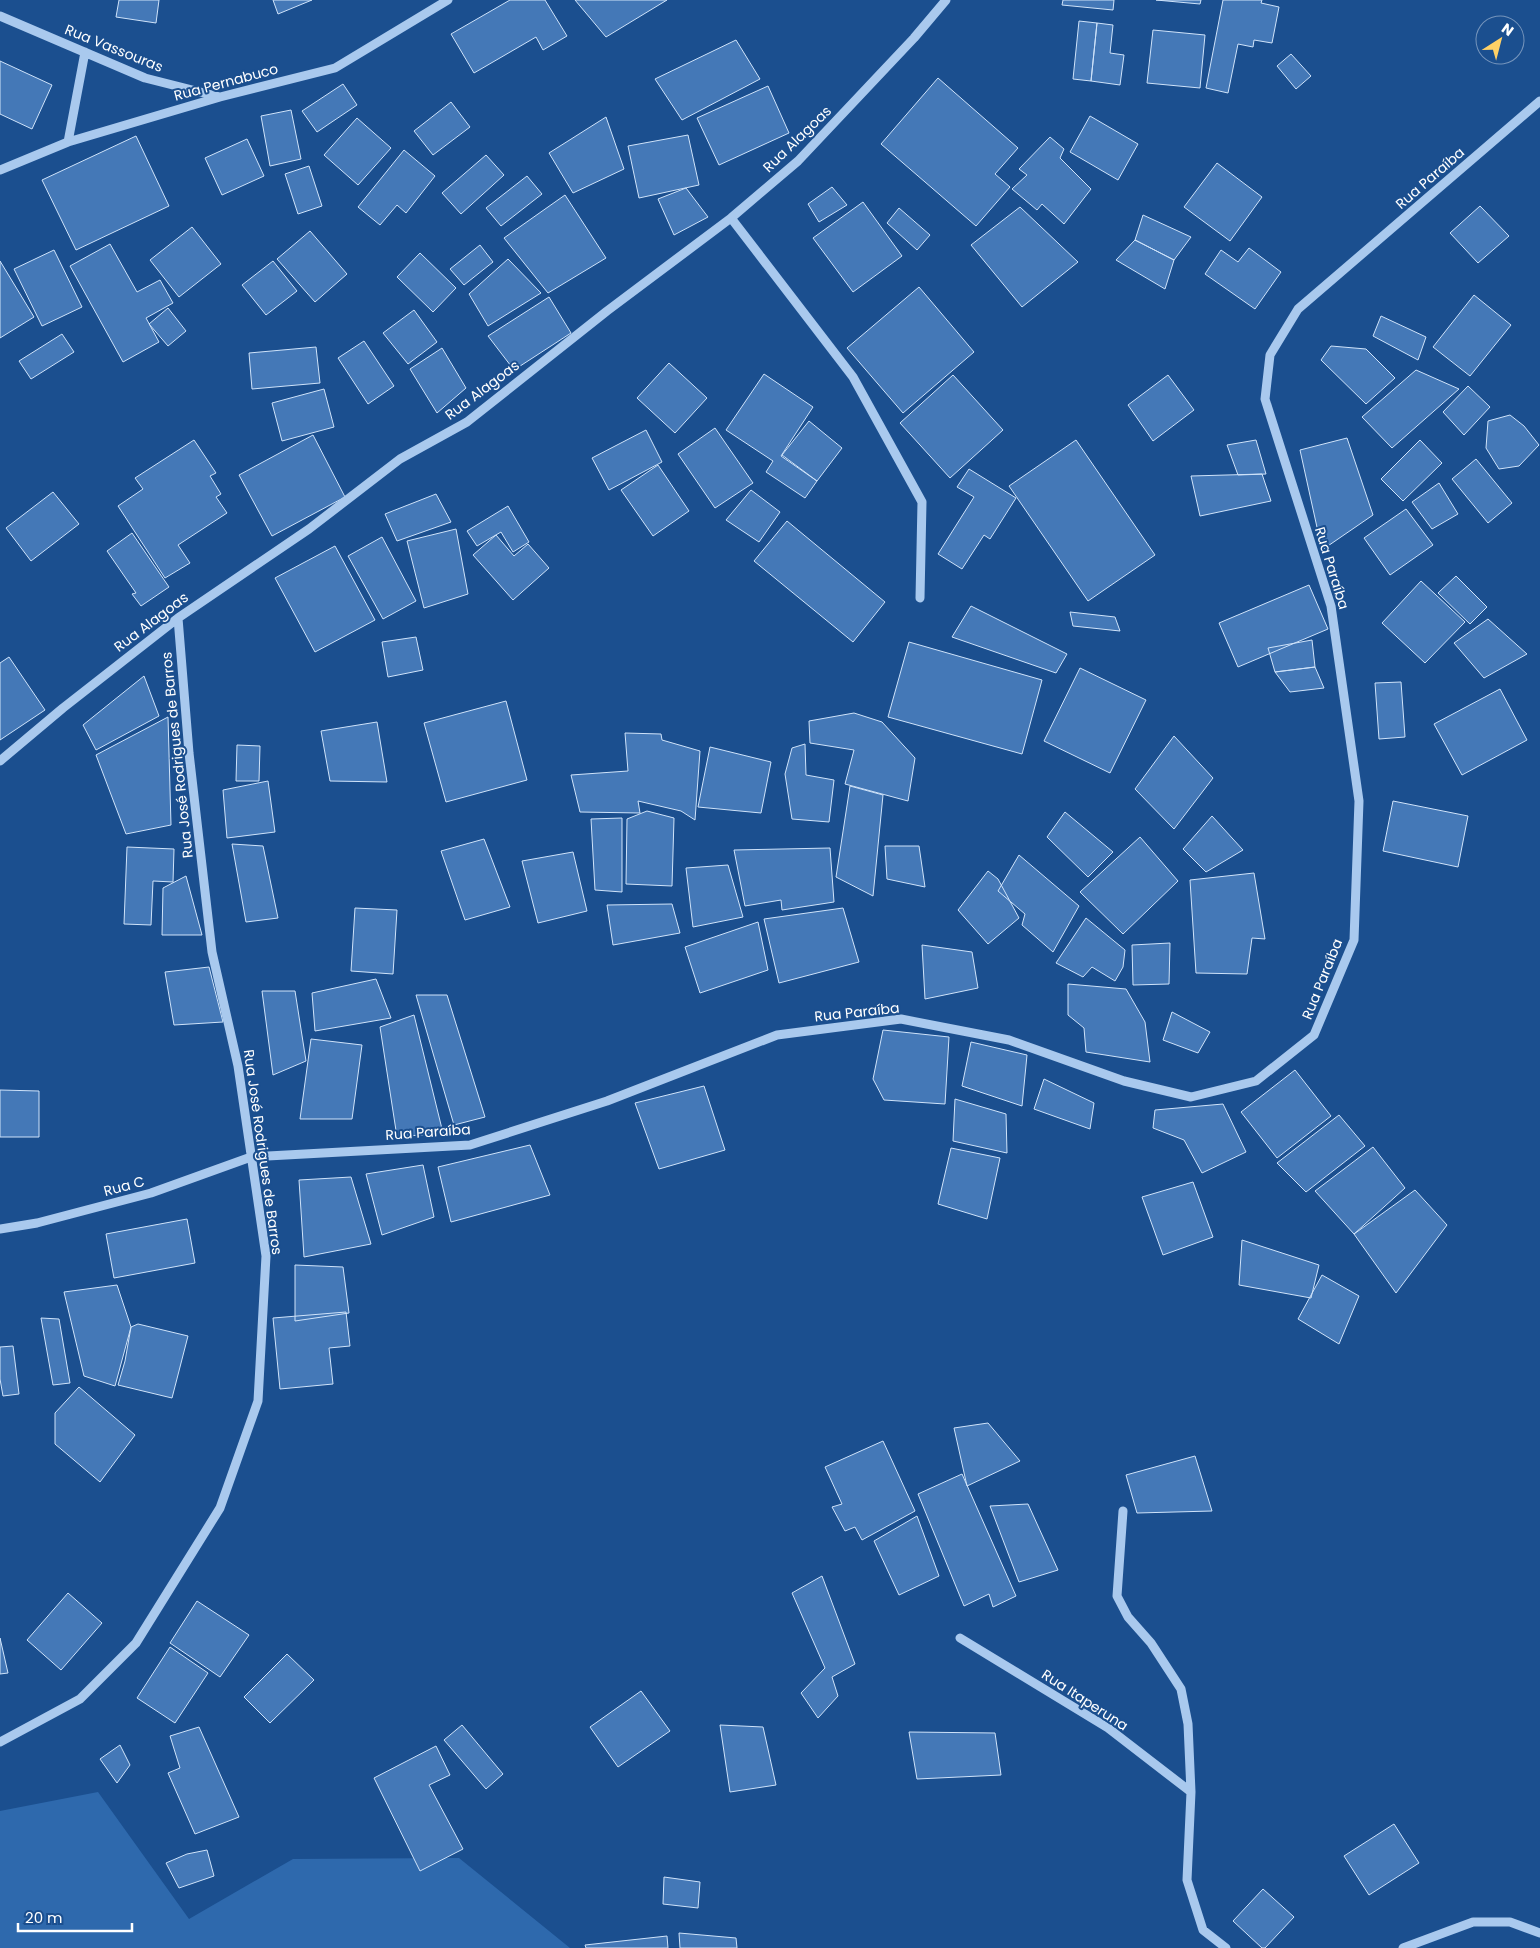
<svg xmlns="http://www.w3.org/2000/svg" width="1540" height="1948" viewBox="0 0 1540 1948" font-family="Poppins,sans-serif">
<style>
.green{fill:#2e69ad}
.building{fill:#4478b7;stroke:#cfe3fa}
.lines{fill:none;stroke-linecap:round;stroke-linejoin:round}
.minor{stroke:#a9c9ee;stroke-width:9}
.labels{text-anchor:middle;dominant-baseline:central;stroke-width:4;stroke-linejoin:round;paint-order:stroke}
.street-label{font-size:14px;fill:#fff;stroke:#1b4f8f}
</style>
<rect width="100%" height="100%" fill="#1b4f8f"/>
<!-- green -->
<path class="green" d="M 98,1792 L 189,1919 L 293,1859 L 459,1858 L 570,1948 L 0,1948 L 0,1811 Z"/>
<!-- building -->
<path class="building" d="M 119,0 L 159,0 L 156,23 L 116,17 Z
M 273,0 L 312,0 L 278,14 Z
M 510,0 L 545,0 L 567,36 L 543,50 L 536,37 L 474,73 L 451,34 Z
M 575,0 L 667,0 L 606,37 Z
M 1063,0 L 1114,0 L 1113,10 L 1062,5 Z
M 1156,0 L 1201,0 L 1200,4 Z
M 1223,0 L 1262,0 L 1261,3 L 1279,7 L 1272,43 L 1254,40 L 1253,47 L 1238,44 L 1228,93 L 1206,88 Z
M 1079,21 L 1097,23 L 1091,81 L 1073,79 Z
M 1097,23 L 1113,25 L 1110,53 L 1124,55 L 1120,85 L 1091,81 Z
M 1153,30 L 1205,35 L 1200,88 L 1147,83 Z
M 736,40 L 760,79 L 682,120 L 655,79 Z
M 1291,54 L 1311,76 L 1296,89 L 1277,66 Z
M 0,61 L 52,85 L 32,129 L 0,114 Z
M 938,78 L 1018,148 L 995,174 L 1010,187 L 976,226 L 881,144 Z
M 343,84 L 357,105 L 317,132 L 302,111 Z
M 768,86 L 789,133 L 719,165 L 697,118 Z
M 451,102 L 470,127 L 433,155 L 414,131 Z
M 291,110 L 301,159 L 270,166 L 261,116 Z
M 1090,116 L 1138,144 L 1118,180 L 1070,152 Z
M 606,117 L 624,169 L 573,193 L 549,153 Z
M 357,118 L 391,148 L 358,185 L 324,155 Z
M 688,135 L 699,185 L 639,198 L 628,146 Z
M 136,136 L 169,206 L 76,250 L 42,180 Z
M 1050,137 L 1064,149 L 1060,158 L 1091,189 L 1064,224 L 1042,204 L 1037,210 L 1012,189 L 1027,175 L 1019,169 Z
M 247,139 L 264,176 L 222,195 L 205,158 Z
M 404,150 L 435,176 L 406,213 L 397,205 L 380,225 L 358,207 Z
M 486,155 L 504,175 L 461,214 L 442,193 Z
M 1217,163 L 1262,197 L 1230,241 L 1184,207 Z
M 309,166 L 322,206 L 298,214 L 285,174 Z
M 527,176 L 542,194 L 501,226 L 486,208 Z
M 832,187 L 847,205 L 819,222 L 808,204 Z
M 686,188 L 708,217 L 674,235 L 658,199 Z
M 565,195 L 606,258 L 548,293 L 504,238 Z
M 863,202 L 902,256 L 853,292 L 813,238 Z
M 1480,206 L 1509,236 L 1478,263 L 1450,233 Z
M 1020,207 L 1078,262 L 1022,307 L 971,245 Z
M 899,208 L 930,235 L 917,250 L 887,223 Z
M 1143,215 L 1191,237 L 1174,260 L 1135,240 Z
M 192,227 L 221,264 L 179,297 L 150,260 Z
M 310,231 L 347,274 L 315,302 L 277,259 Z
M 1135,240 L 1174,260 L 1165,289 L 1116,260 Z
M 110,244 L 137,292 L 160,280 L 173,303 L 146,318 L 159,342 L 123,362 L 70,266 Z
M 480,245 L 493,262 L 464,285 L 450,269 Z
M 1249,248 L 1281,272 L 1255,309 L 1205,274 L 1221,250 L 1238,262 Z
M 54,250 L 82,307 L 42,326 L 14,269 Z
M 420,253 L 456,288 L 433,312 L 397,277 Z
M 508,259 L 541,293 L 488,326 L 469,294 Z
M 0,261 L 34,317 L 0,338 Z
M 273,261 L 297,291 L 266,315 L 242,285 Z
M 919,287 L 974,352 L 903,413 L 847,348 Z
M 1474,295 L 1511,325 L 1470,376 L 1433,347 Z
M 549,297 L 571,333 L 514,370 L 488,336 Z
M 168,308 L 186,331 L 168,346 L 149,324 Z
M 414,310 L 437,342 L 408,364 L 383,333 Z
M 1381,316 L 1426,337 L 1418,360 L 1373,336 Z
M 62,334 L 74,352 L 31,379 L 19,361 Z
M 364,341 L 394,386 L 368,404 L 338,358 Z
M 1331,346 L 1366,349 L 1395,378 L 1366,404 L 1321,360 Z
M 316,347 L 320,383 L 252,389 L 249,353 Z
M 442,348 L 466,388 L 437,413 L 410,369 Z
M 669,363 L 707,398 L 675,433 L 637,398 Z
M 1416,370 L 1459,389 L 1392,448 L 1362,417 Z
M 764,374 L 813,407 L 781,456 L 817,481 L 805,498 L 766,472 L 773,461 L 726,430 Z
M 953,375 L 1003,430 L 950,478 L 900,423 Z
M 1168,375 L 1194,410 L 1153,441 L 1128,405 Z
M 1468,386 L 1490,407 L 1464,435 L 1443,412 Z
M 324,389 L 334,427 L 282,441 L 272,403 Z
M 1510,415 L 1524,426 L 1539,445 L 1519,466 L 1499,469 L 1486,448 L 1488,421 Z
M 809,421 L 842,448 L 817,481 L 782,455 Z
M 715,428 L 753,483 L 715,508 L 678,454 Z
M 646,430 L 662,462 L 609,490 L 592,458 Z
M 313,435 L 345,497 L 272,536 L 239,475 Z
M 1347,438 L 1373,515 L 1322,550 L 1300,450 Z
M 194,440 L 216,473 L 210,476 L 221,494 L 216,497 L 227,513 L 178,545 L 190,563 L 165,578 L 118,506 L 143,489 L 135,478 Z
M 1076,440 L 1155,555 L 1088,601 L 1009,486 Z
M 1256,440 L 1266,474 L 1238,475 L 1227,445 Z
M 1420,440 L 1442,463 L 1403,501 L 1381,479 Z
M 1476,459 L 1512,503 L 1488,523 L 1452,479 Z
M 658,465 L 689,511 L 653,536 L 621,490 Z
M 969,469 L 1016,498 L 990,539 L 984,535 L 962,569 L 938,554 L 974,497 L 957,487 Z
M 1262,474 L 1271,501 L 1200,516 L 1191,476 Z
M 1439,483 L 1458,514 L 1432,529 L 1412,502 Z
M 751,490 L 780,512 L 759,542 L 726,520 Z
M 53,492 L 79,524 L 31,561 L 6,528 Z
M 436,494 L 451,522 L 397,541 L 385,514 Z
M 508,506 L 529,542 L 513,552 L 501,532 L 477,546 L 467,531 Z
M 1406,509 L 1433,545 L 1390,575 L 1364,538 Z
M 787,521 L 885,602 L 853,642 L 754,561 Z
M 456,529 L 468,594 L 424,608 L 407,541 Z
M 132,533 L 169,587 L 141,606 L 132,594 L 136,593 L 107,551 Z
M 496,535 L 514,556 L 528,544 L 549,568 L 513,600 L 473,555 Z
M 382,537 L 416,601 L 383,619 L 348,556 Z
M 335,546 L 375,620 L 315,652 L 275,578 Z
M 1456,576 L 1487,607 L 1470,624 L 1438,593 Z
M 1421,581 L 1465,622 L 1425,663 L 1382,623 Z
M 1309,585 L 1328,629 L 1238,667 L 1219,623 Z
M 971,606 L 1067,654 L 1056,673 L 952,637 Z
M 1070,612 L 1115,617 L 1120,631 L 1073,626 Z
M 1488,619 L 1527,654 L 1484,678 L 1454,643 Z
M 416,637 L 423,670 L 388,677 L 382,642 Z
M 1312,640 L 1315,667 L 1275,672 L 1268,648 Z
M 909,642 L 1042,680 L 1022,754 L 888,717 Z
M 9,657 L 45,710 L 0,740 L 0,663 Z
M 1315,667 L 1324,688 L 1290,692 L 1275,672 Z
M 1080,668 L 1146,700 L 1110,773 L 1044,741 Z
M 144,676 L 159,716 L 96,750 L 83,725 Z
M 1401,682 L 1405,737 L 1379,739 L 1375,683 Z
M 1500,689 L 1527,740 L 1462,775 L 1434,724 Z
M 506,701 L 527,780 L 446,802 L 424,723 Z
M 854,713 L 882,722 L 915,758 L 908,801 L 845,784 L 854,750 L 810,743 L 809,721 Z
M 168,717 L 171,825 L 126,834 L 96,755 Z
M 377,722 L 387,782 L 330,781 L 321,731 Z
M 625,733 L 661,734 L 662,740 L 700,751 L 695,820 L 681,811 L 638,801 L 640,813 L 580,812 L 571,775 L 628,771 Z
M 1174,736 L 1213,778 L 1174,829 L 1135,789 Z
M 805,744 L 806,775 L 834,780 L 829,822 L 792,819 L 785,774 L 792,748 Z
M 237,745 L 260,746 L 259,781 L 236,781 Z
M 710,747 L 771,762 L 761,813 L 698,807 Z
M 268,781 L 275,832 L 227,838 L 223,790 Z
M 850,786 L 883,795 L 873,896 L 836,877 Z
M 1393,801 L 1468,816 L 1458,867 L 1383,851 Z
M 647,811 L 674,818 L 672,886 L 626,884 L 627,819 Z
M 1065,812 L 1113,852 L 1088,877 L 1047,837 Z
M 1212,816 L 1243,850 L 1206,872 L 1183,849 Z
M 622,818 L 622,892 L 595,890 L 591,819 Z
M 1140,837 L 1178,881 L 1123,934 L 1080,892 Z
M 484,839 L 510,907 L 465,920 L 441,851 Z
M 232,844 L 263,846 L 278,918 L 246,922 Z
M 885,846 L 919,846 L 925,887 L 887,879 Z
M 127,847 L 174,849 L 173,882 L 153,881 L 151,925 L 124,924 Z
M 830,848 L 834,902 L 782,910 L 781,900 L 745,906 L 734,850 Z
M 573,852 L 587,911 L 538,923 L 522,861 Z
M 1019,855 L 1079,906 L 1053,952 L 1022,925 L 1025,914 L 998,891 Z
M 728,865 L 743,917 L 693,927 L 686,868 Z
M 988,871 L 998,879 L 1019,918 L 988,944 L 958,910 Z
M 1254,873 L 1265,939 L 1252,938 L 1247,974 L 1196,973 L 1190,880 Z
M 186,876 L 202,935 L 162,935 L 163,888 Z
M 672,904 L 680,933 L 613,945 L 607,905 Z
M 355,908 L 397,910 L 393,974 L 351,971 Z
M 843,908 L 859,962 L 779,983 L 764,919 Z
M 1086,918 L 1125,950 L 1123,967 L 1115,981 L 1092,967 L 1083,977 L 1056,963 Z
M 758,922 L 768,970 L 700,993 L 685,947 Z
M 1170,943 L 1169,984 L 1133,985 L 1132,945 Z
M 922,945 L 972,952 L 978,988 L 925,999 Z
M 209,967 L 223,1022 L 174,1025 L 165,972 Z
M 376,979 L 391,1018 L 315,1031 L 312,993 Z
M 1068,984 L 1126,989 L 1145,1022 L 1150,1062 L 1086,1052 L 1084,1028 L 1068,1015 Z
M 262,991 L 295,991 L 306,1061 L 273,1075 Z
M 416,995 L 447,995 L 485,1117 L 454,1125 Z
M 1172,1012 L 1210,1032 L 1198,1053 L 1163,1040 Z
M 414,1015 L 443,1133 L 397,1137 L 380,1027 Z
M 883,1030 L 949,1037 L 945,1104 L 884,1100 L 873,1079 Z
M 311,1039 L 362,1045 L 352,1119 L 300,1119 Z
M 971,1042 L 1027,1055 L 1022,1106 L 962,1086 Z
M 1295,1070 L 1331,1116 L 1277,1158 L 1241,1112 Z
M 1044,1079 L 1094,1103 L 1090,1129 L 1034,1109 Z
M 704,1086 L 725,1150 L 659,1169 L 635,1103 Z
M 0,1090 L 39,1091 L 39,1137 L 0,1137 Z
M 955,1099 L 1006,1114 L 1007,1153 L 953,1141 Z
M 1223,1104 L 1246,1152 L 1202,1173 L 1184,1140 L 1153,1128 L 1155,1110 Z
M 1339,1115 L 1365,1146 L 1306,1192 L 1277,1163 Z
M 530,1145 L 550,1195 L 451,1222 L 438,1167 Z
M 1373,1147 L 1405,1188 L 1354,1234 L 1315,1191 Z
M 951,1148 L 1000,1158 L 987,1219 L 938,1204 Z
M 423,1165 L 434,1217 L 382,1235 L 366,1174 Z
M 351,1177 L 371,1244 L 304,1257 L 299,1180 Z
M 1193,1182 L 1213,1237 L 1163,1255 L 1142,1197 Z
M 1415,1190 L 1447,1225 L 1396,1293 L 1354,1234 Z
M 187,1219 L 195,1263 L 114,1278 L 106,1234 Z
M 1242,1240 L 1319,1265 L 1311,1298 L 1239,1285 Z
M 295,1265 L 343,1267 L 349,1313 L 295,1321 Z
M 1322,1275 L 1359,1296 L 1339,1344 L 1298,1319 Z
M 117,1285 L 131,1327 L 115,1386 L 84,1376 L 64,1292 Z
M 346,1312 L 350,1346 L 329,1348 L 333,1384 L 280,1389 L 273,1318 Z
M 41,1318 L 59,1319 L 70,1383 L 53,1385 Z
M 138,1324 L 188,1336 L 172,1398 L 118,1385 L 125,1361 L 131,1327 Z
M 13,1346 L 19,1394 L 3,1396 L 0,1379 L 0,1347 Z
M 79,1387 L 135,1435 L 100,1482 L 55,1444 L 55,1413 Z
M 988,1423 L 1020,1461 L 967,1486 L 954,1428 Z
M 883,1441 L 915,1511 L 862,1540 L 855,1527 L 845,1531 L 832,1507 L 842,1504 L 825,1467 Z
M 1195,1456 L 1212,1511 L 1137,1513 L 1126,1475 Z
M 962,1474 L 1016,1596 L 993,1607 L 989,1594 L 964,1606 L 918,1494 Z
M 1028,1504 L 1058,1570 L 1019,1582 L 990,1506 Z
M 917,1516 L 939,1576 L 899,1595 L 874,1541 Z
M 822,1576 L 855,1664 L 832,1677 L 838,1696 L 818,1718 L 801,1693 L 825,1668 L 792,1593 Z
M 68,1593 L 102,1623 L 61,1670 L 27,1640 Z
M 197,1601 L 249,1635 L 220,1677 L 170,1643 Z
M 0,1638 L 8,1673 L 0,1674 Z
M 170,1647 L 208,1673 L 175,1723 L 137,1698 Z
M 287,1654 L 314,1680 L 270,1723 L 244,1697 Z
M 641,1691 L 670,1731 L 618,1767 L 590,1727 Z
M 462,1725 L 503,1774 L 486,1789 L 444,1740 Z
M 720,1725 L 763,1727 L 776,1785 L 730,1792 Z
M 199,1727 L 239,1817 L 195,1834 L 168,1773 L 180,1768 L 170,1736 Z
M 909,1732 L 995,1733 L 1001,1775 L 917,1779 Z
M 120,1745 L 130,1765 L 117,1783 L 100,1759 Z
M 436,1746 L 450,1775 L 429,1785 L 463,1849 L 420,1871 L 374,1778 Z
M 1394,1824 L 1419,1863 L 1369,1895 L 1344,1856 Z
M 207,1850 L 214,1876 L 179,1888 L 166,1863 L 187,1854 Z
M 664,1877 L 700,1882 L 698,1908 L 663,1904 Z
M 1263,1889 L 1294,1917 L 1265,1948 L 1262,1948 L 1233,1921 Z
M 679,1933 L 736,1938 L 737,1948 L 680,1948 Z
M 667,1936 L 668,1948 L 586,1948 L 585,1945 Z"/>
<g class="lines">
<!-- minor -->
<path class="minor" d="M 0,16 L 145,78 L 220,97
M 68,142 L 85,52
M 0,170 L 68,142 L 220,97 L 335,68 L 448,0
M 731,218 L 853,377 L 922,502 L 920,598
M 0,761 L 63,708 L 178,618 L 309,529 L 400,459 L 467,422 L 607,311 L 731,218 L 798,161 L 914,38 L 946,0
M 0,1229 L 37,1223 L 151,1193 L 251,1157 L 470,1145 L 607,1101 L 777,1035 L 901,1019 L 1009,1040 L 1124,1081 L 1191,1097 L 1256,1081 L 1314,1035 L 1354,940 L 1359,801 L 1331,606 L 1265,399 L 1270,355 L 1298,309 L 1540,101
M 1123,1511 L 1117,1596 L 1128,1617 L 1151,1643 L 1181,1689 L 1188,1724 L 1191,1792 L 1187,1880 L 1203,1930 L 1226,1948
M 960,1638 L 1108,1728 L 1191,1792
M 0,1742 L 80,1699 L 136,1643 L 220,1508 L 258,1401 L 266,1256 L 238,1066 L 212,952 L 189,753 L 178,618
M 1403,1948 L 1473,1922 L 1510,1922 L 1540,1933"/>
</g>
<g class="labels">
<!-- street labels -->
<g class="street-label">
<text transform="translate(114 48) rotate(22)">Rua Vassouras</text>
<text transform="translate(226 82) rotate(-15)">Rua Pernabuco</text>
<text transform="translate(797 139) rotate(-44)">Rua Alagoas</text>
<text transform="translate(1430 178) rotate(-41)">Rua Paraíba</text>
<text transform="translate(482 390) rotate(-37)">Rua Alagoas</text>
<text transform="translate(1332 568) rotate(73)">Rua Paraíba</text>
<text transform="translate(151 622) rotate(-37)">Rua Alagoas</text>
<text transform="translate(177 755) rotate(-96)">Rua José Rodrigues de Barros</text>
<text transform="translate(1322 979) rotate(-68)">Rua Paraíba</text>
<text transform="translate(857 1012) rotate(-6)">Rua Paraíba</text>
<text transform="translate(428 1132) rotate(-4)">Rua Paraíba</text>
<text transform="translate(263 1152) rotate(82)">Rua José Rodrigues de Barros</text>
<text transform="translate(124 1186) rotate(-15)">Rua C</text>
<text transform="translate(1085 1700) rotate(33)">Rua Itaperuna</text>
</g>
</g>
<!-- north arrow -->
<g transform="translate(1500 40) rotate(36)"><circle r="24" fill="#1b4f8f" stroke="#7695bc"/>
<path d="M0-4L9 19L0 12L-9 19Z" fill="#ffd166"/>
<text y="-8" font-size="14" font-weight="bold" text-anchor="middle" fill="#ffffff">N</text>
</g>
<!-- scale -->
<path d="M18 1923v8h114v-8" fill="none" stroke="#ffffff" stroke-width="2.5"/>
<text x="25" y="1923" font-size="15" fill="#ffffff" stroke="#1b4f8f" stroke-width="4" paint-order="stroke">20 m</text>
</svg>
